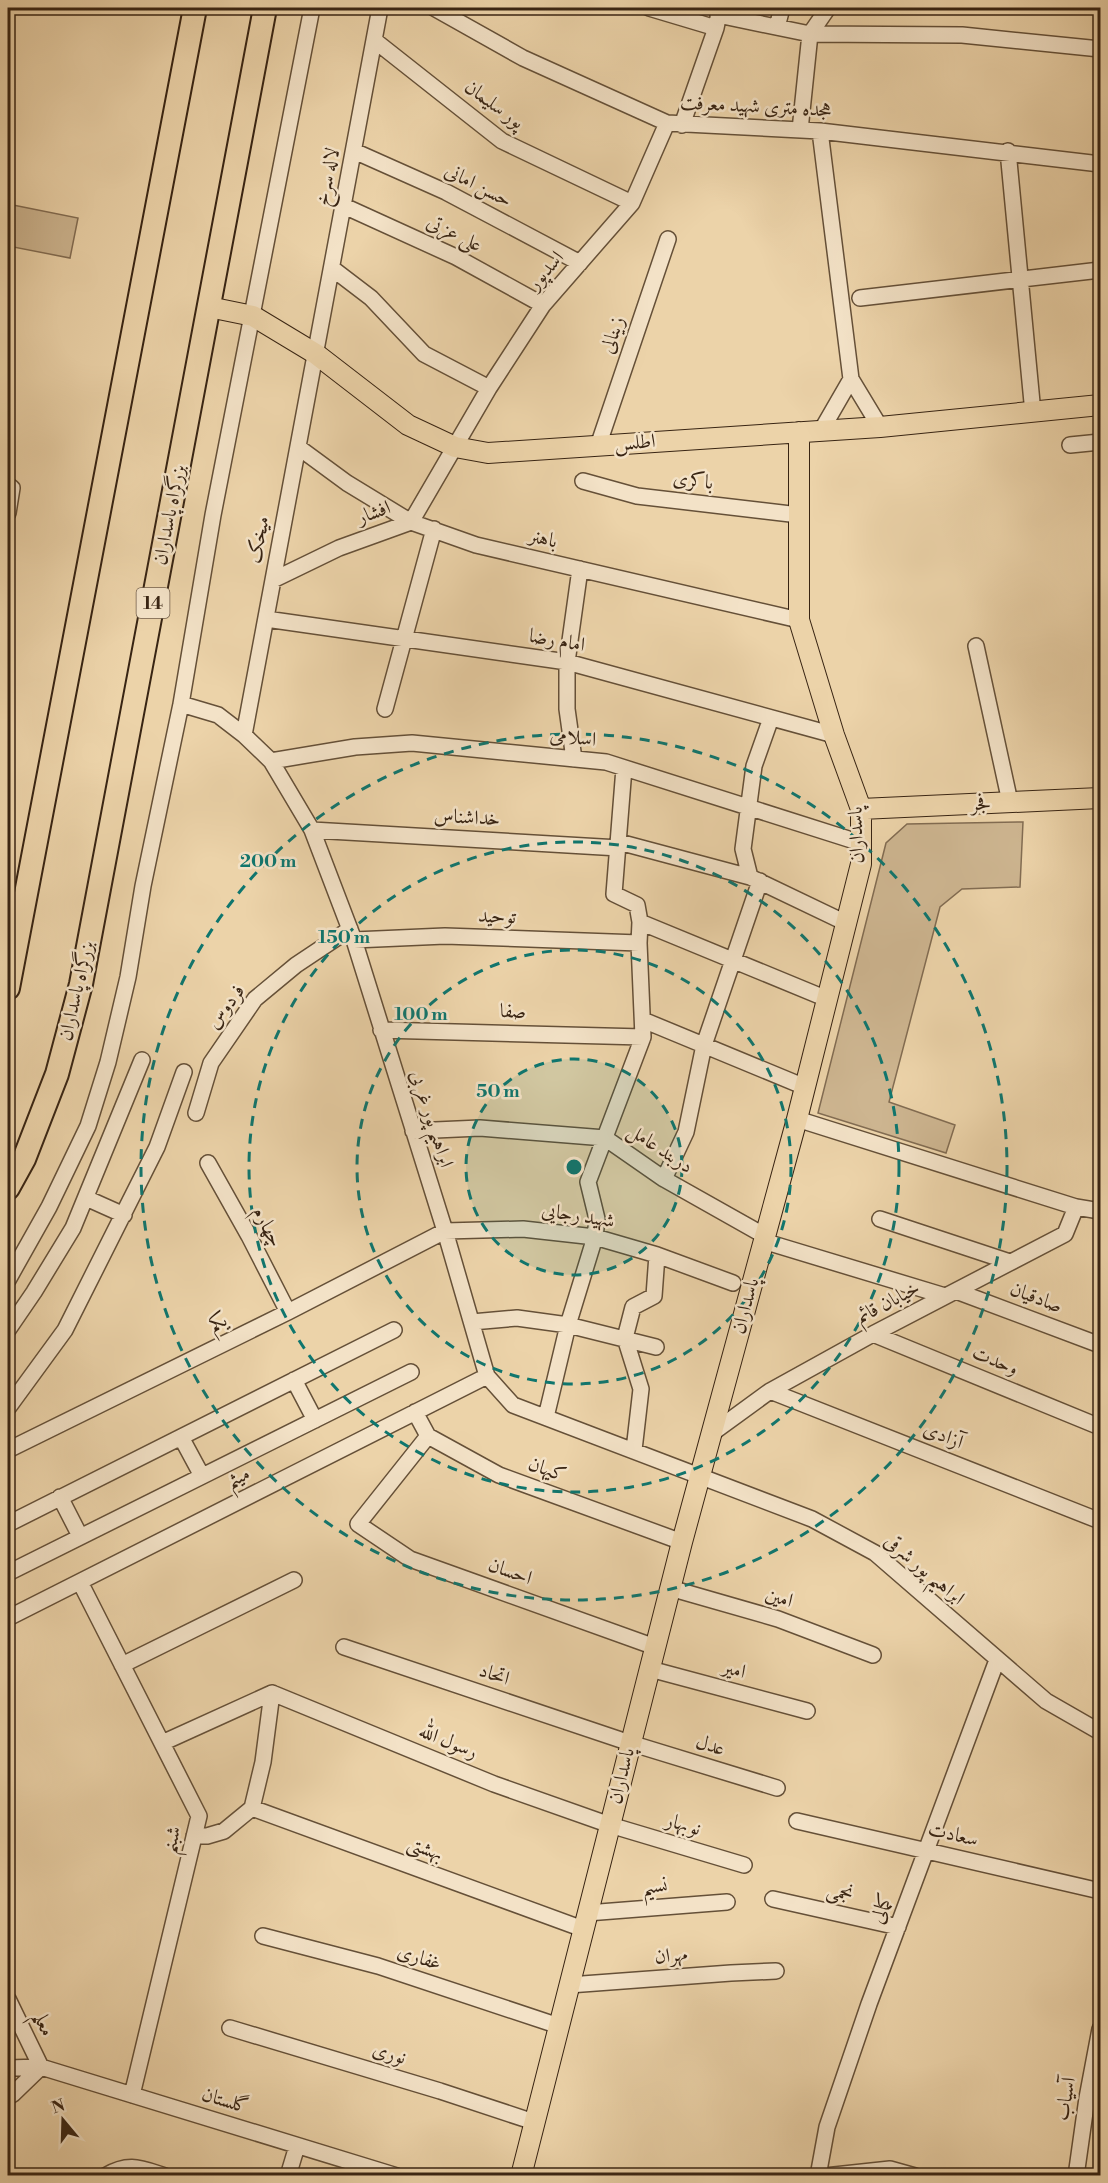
<svg xmlns="http://www.w3.org/2000/svg" width="1108" height="2183" viewBox="0 0 1108 2183" font-family="'Libre Bodoni',Amiri,serif">
<style>
.green{fill:#cdb590;stroke:#826c52;stroke-width:1.5}
.lines{fill:none;stroke-linecap:round;stroke-linejoin:round}
.minor-casing{stroke:#655038;stroke-width:18}
.major-casing{stroke:#382413;stroke-width:22}
.highway-casing{stroke:#382413;stroke-width:26}
.minor{stroke:#f3e2c7;stroke-width:15}
.major{stroke:#ecd3a9;stroke-width:20}
.highway{stroke:#ecd3a9;stroke-width:22}
.ring{fill:none;stroke:#0f766e;stroke-width:3;stroke-dasharray:10 8}
.labels{text-anchor:middle;dominant-baseline:central;stroke-width:5;stroke-linejoin:round;paint-order:stroke}
.shield{fill:#f3e2c7;stroke:#705d49;stroke-width:1.5}
.shield-label{font-size:18px;font-weight:bold;fill:#382413}
.street-label{font-size:20px;fill:#382413;stroke:#f3e2c7}
.centre{fill:#0f766e;stroke:#f3e2c7;stroke-width:3}
.ring-label{font-size:18px;text-anchor:middle;font-weight:bold;fill:#0f766e;stroke:#f3e2c7;stroke-width:5;stroke-linejoin:round;paint-order:stroke}
</style>
<rect width="100%" height="100%" fill="#ecd3a9"/>
<filter id="stains"><feTurbulence type="fractalNoise" baseFrequency=".00333" numOctaves="4"/><feColorMatrix values="0 0 0 0 .2 0 0 0 0 .09 0 0 0 0 .02 0 0 0 .5 -.17"/></filter>
<radialGradient id="worn" r=".72"><stop offset=".6" stop-color="#630" stop-opacity="0"/><stop offset="1" stop-color="#630" stop-opacity=".3"/></radialGradient>
<!-- green -->
<path class="green" d="M 8,204 L 78,218 L 70,258 L 8,246 Z
M 1023,822 L 1020,887 L 962,889 L 940,907 L 889,1102 L 955,1125 L 946,1153 L 818,1113 L 886,843 L 907,824 Z"/>
<g class="lines">
<!-- minor casing -->
<g class="minor-casing">
<path id="minor" d="M 434,8 L 523,58 L 667,123 L 820,131 L 1100,164
M 649,8 L 716,28
M 718,15 L 810,34 L 962,35 L 1100,49
M 777,27 L 782,8
M 374,40 L 502,141 L 632,203
M 682,125 L 716,28 L 720,8
M 800,130 L 810,34 L 828,8
M 820,131 L 851,379
M 354,151 L 446,192 L 580,263
M 1008,151 L 1033,413
M 344,206 L 456,257 L 543,305
M 333,269 L 371,298 L 424,354 L 489,388
M 860,298 L 1100,270
M 821,431 L 851,379 L 880,427
M 1070,445 L 1100,442
M 598,446 L 668,239
M 298,447 L 347,483 L 411,522 L 476,545 L 799,620
M 583,481 L 637,496 L 799,515
M 8,485 L 12,488 L 8,513
M 273,580 L 339,548 L 411,522 L 489,388 L 543,305 L 632,203 L 667,123
M 266,619 L 567,662 L 834,735
M 976,646 L 1010,802
M 181,704 L 218,715 L 244,735 L 271,761 L 312,830 L 354,940 L 445,1231 L 487,1376 L 513,1405 L 812,1519 L 875,1553 L 1046,1701 L 1100,1732
M 385,709 L 434,529
M 244,735 L 380,8
M 574,759 L 567,709 L 567,662 L 580,569
M 271,761 L 355,747 L 412,743 L 606,762 L 861,843
M 312,830 L 619,848
M 619,842 L 750,877 L 846,923
M 750,877 L 743,849 L 754,766 L 771,718
M 640,922 L 827,999
M 354,940 L 445,936 L 639,943
M 643,1020 L 805,1087
M 381,1030 L 643,1037
M 196,1113 L 211,1063 L 255,999 L 296,965 L 350,929
M 797,1119 L 1076,1207 L 1100,1211
M 413,1131 L 480,1128 L 605,1138 L 664,1179 L 765,1236
M 208,1163 L 249,1236 L 288,1312
M 664,1179 L 686,1132 L 704,1045 L 760,881
M 86,1198 L 124,1215
M 880,1219 L 1010,1262
M 763,1241 L 945,1296
M 8,1280 L 49,1207 L 88,1126 L 108,1062 L 128,977 L 143,886 L 181,704 L 213,515 L 312,8
M 956,1291 L 1100,1345
M 472,1322 L 517,1318 L 568,1325 L 656,1347
M 8,1330 L 34,1292 L 73,1228 L 142,1060
M 873,1334 L 1100,1427
M 294,1380 L 315,1420
M 770,1391 L 1100,1521
M 8,1408 L 65,1330 L 157,1147 L 184,1072
M 415,1412 L 428,1436 L 499,1475 L 682,1542
M 546,1417 L 568,1325 L 595,1237 L 597,1219 L 588,1182 L 643,1037 L 639,943 L 640,922 L 637,905 L 614,894 L 624,768
M 711,1434 L 770,1391 L 873,1334 L 1065,1234 L 1076,1207
M 428,1436 L 358,1524 L 410,1559 L 655,1647
M 181,1437 L 202,1476
M 8,1450 L 288,1312 L 445,1231 L 523,1229 L 595,1237 L 657,1255 L 733,1283
M 634,1450 L 641,1389 L 625,1338 L 633,1307 L 654,1296 L 657,1255
M 60,1497 L 80,1536
M 8,1524 L 394,1330
M 8,1573 L 411,1372
M 80,1582 L 199,1816 L 132,2095
M 670,1588 L 778,1619 L 873,1655
M 8,1618 L 487,1376
M 344,1647 L 630,1743 L 777,1788
M 122,1665 L 294,1580
M 650,1669 L 807,1711
M 272,1693 L 494,1784 L 610,1825 L 744,1865
M 162,1743 L 272,1693
M 252,1808 L 583,1929
M 797,1821 L 1100,1891
M 194,1836 L 207,1836 L 224,1831 L 252,1808 L 263,1762 L 272,1693
M 773,1899 L 898,1927
M 587,1913 L 727,1902
M 263,1936 L 378,1966 L 559,2026
M 569,1985 L 731,1973 L 776,1971
M 8,1999 L 41,2067
M 230,2028 L 440,2091 L 534,2122
M 8,2068 L 41,2067 L 397,2176
M 8,2097 L 13,2094 L 41,2067
M 105,2176 C 129,2162 140,2168 165,2176
M 288,2176 L 297,2146
M 818,2176 L 827,2127 L 869,2004 L 997,1660
M 825,2176 L 890,2169 L 915,2176
M 1076,2176 L 1087,2098 L 1100,2029"/>
</g>
<!-- major casing -->
<g class="major-casing">
<path id="major" d="M 209,307 L 253,316 L 316,354 L 408,425 L 455,447 L 488,453 L 880,427 L 1100,405
M 861,809 L 1100,798
M 521,2176 L 682,1542 L 797,1119 L 861,864 L 861,809 L 834,735 L 799,620 L 799,432"/>
</g>
<!-- highway casing -->
<g class="highway-casing">
<path id="highway" d="M 8,988 L 195,8
M 8,1188 L 24,1159 L 57,1074 L 81,984 L 265,8"/>
</g>
<!-- minor -->
<use href="#minor" class="minor"/>
<!-- major -->
<use href="#major" class="major"/>
<!-- highway -->
<use href="#highway" class="highway"/>
</g>
<!-- distance rings -->
<circle cx="574" cy="1167" r="108" fill="#0f766e" fill-opacity=".12"/>
<g class="ring">
<circle cx="574" cy="1167" r="108"/>
<circle cx="574" cy="1167" r="217"/>
<circle cx="574" cy="1167" r="325"/>
<circle cx="574" cy="1167" r="433"/>
</g>
<g class="labels">
<!-- shield labels -->
<rect class="shield" x="136.5" y="588" width="33" height="30" rx="4.5"/>
<g class="shield-label">
<text x="153" y="603">14</text>
</g>
<!-- street labels -->
<g class="street-label">
<text transform="translate(494 105) rotate(36)">پور سلیمان</text>
<text transform="translate(756 107) rotate(3)">هجده متری شهید معرفت</text>
<text transform="translate(328 177) rotate(-79)">لاله سرخ</text>
<text transform="translate(478 186) rotate(27)">حسن امانی</text>
<text transform="translate(454 234) rotate(26)">علی عزتی</text>
<text transform="translate(546 271) rotate(-49)">اسدپور</text>
<text transform="translate(613 335) rotate(-71)">زینالی</text>
<text transform="translate(635 443) rotate(-4)">اطلس</text>
<text transform="translate(693 481) rotate(7)">باکری</text>
<text transform="translate(374 513) rotate(-20)">افشار</text>
<text transform="translate(170 515) rotate(-79)">بزرگراه پاسداران</text>
<text transform="translate(543 539) rotate(13)">باهنر</text>
<text transform="translate(259 540) rotate(-79)">میخک</text>
<text transform="translate(557 641) rotate(10)">امام رضا</text>
<text transform="translate(573 738) rotate(6)">اسلامی</text>
<text transform="translate(981 804) rotate(-3)">فجر</text>
<text transform="translate(467 818) rotate(3)">خداشناس</text>
<text transform="translate(857 835) rotate(-92)">پاسداران</text>
<text transform="translate(497 917) rotate(2)">توحید</text>
<text transform="translate(77 991) rotate(-77)">بزرگراه پاسداران</text>
<text transform="translate(226 1007) rotate(-53)">فردوس</text>
<text transform="translate(513 1012) rotate(1)">صفا</text>
<text transform="translate(431 1119) rotate(72)">ابراهیم پور غربی</text>
<text transform="translate(660 1149) rotate(33)">دربند عامل</text>
<text transform="translate(578 1216) rotate(9)">شهید رجایی</text>
<text transform="translate(267 1227) rotate(62)">چهارم</text>
<text transform="translate(1036 1298) rotate(21)">صادقیان</text>
<text transform="translate(888 1303) rotate(-28)">خیابان قائم</text>
<text transform="translate(746 1306) rotate(-75)">پاسداران</text>
<text transform="translate(218 1323) rotate(-26)">یکم</text>
<text transform="translate(995 1361) rotate(22)">وحدت</text>
<text transform="translate(943 1436) rotate(22)">آزادی</text>
<text transform="translate(547 1470) rotate(20)">کیهان</text>
<text transform="translate(238 1478) rotate(-27)">میثم</text>
<text transform="translate(924 1570) rotate(40)">ابراهیم پور شرقی</text>
<text transform="translate(510 1572) rotate(20)">احسان</text>
<text transform="translate(779 1598) rotate(18)">امین</text>
<text transform="translate(734 1670) rotate(15)">امیر</text>
<text transform="translate(494 1675) rotate(19)">اتحاد</text>
<text transform="translate(448 1742) rotate(22)">رسول الله</text>
<text transform="translate(710 1746) rotate(17)">عدل</text>
<text transform="translate(622 1776) rotate(-76)">پاسداران</text>
<text transform="translate(683 1825) rotate(16)">نوبهار</text>
<text transform="translate(953 1835) rotate(13)">سعادت</text>
<text transform="translate(172 1840) rotate(-76)">شبنم</text>
<text transform="translate(425 1849) rotate(20)">بهشتی</text>
<text transform="translate(655 1887) rotate(-5)">نسیم</text>
<text transform="translate(840 1893) rotate(13)">نجمی</text>
<text transform="translate(882 1909) rotate(-69)">کمالی</text>
<text transform="translate(671 1956) rotate(-5)">مهران</text>
<text transform="translate(419 1958) rotate(18)">غفاری</text>
<text transform="translate(43 2024) rotate(64)">معلم</text>
<text transform="translate(389 2054) rotate(16)">نوری</text>
<text transform="translate(1066 2099) rotate(-80)">آسیاب</text>
<text transform="translate(225 2101) rotate(17)">گلستان</text>
</g>
</g>
<circle cx="574" cy="1167" r="9" class="centre"/>
<g class="ring-label">
<text x="268" y="867">200 m</text>
<text x="344" y="943">150 m</text>
<text x="421" y="1020">100 m</text>
<text x="498" y="1097">50 m</text>
</g>
<!-- margin -->
<rect width="1108" height="2183" fill="none" stroke="#ecd3a9" stroke-width="30"/>
<rect x="9" y="9" width="1090" height="2165" fill="none" stroke="#382413" stroke-width="3"/>
<rect x="15" y="15" width="1078" height="2153" fill="none" stroke="#382413" stroke-width="1.5"/>
<!-- north arrow -->
<g transform="translate(63 2120) rotate(341)" stroke="#f3e2c7" stroke-width="4.5" paint-order="stroke">
<path d="M0-4.5L10 22L0 15L-10 22Z" fill="#382413"/>
<text y="-9" font-size="16" font-weight="bold" text-anchor="middle" fill="#382413">N</text>
</g>
<rect width="100%" height="100%" filter="url(#stains)"/>
<rect width="100%" height="100%" fill="url(#worn)"/>
</svg>
